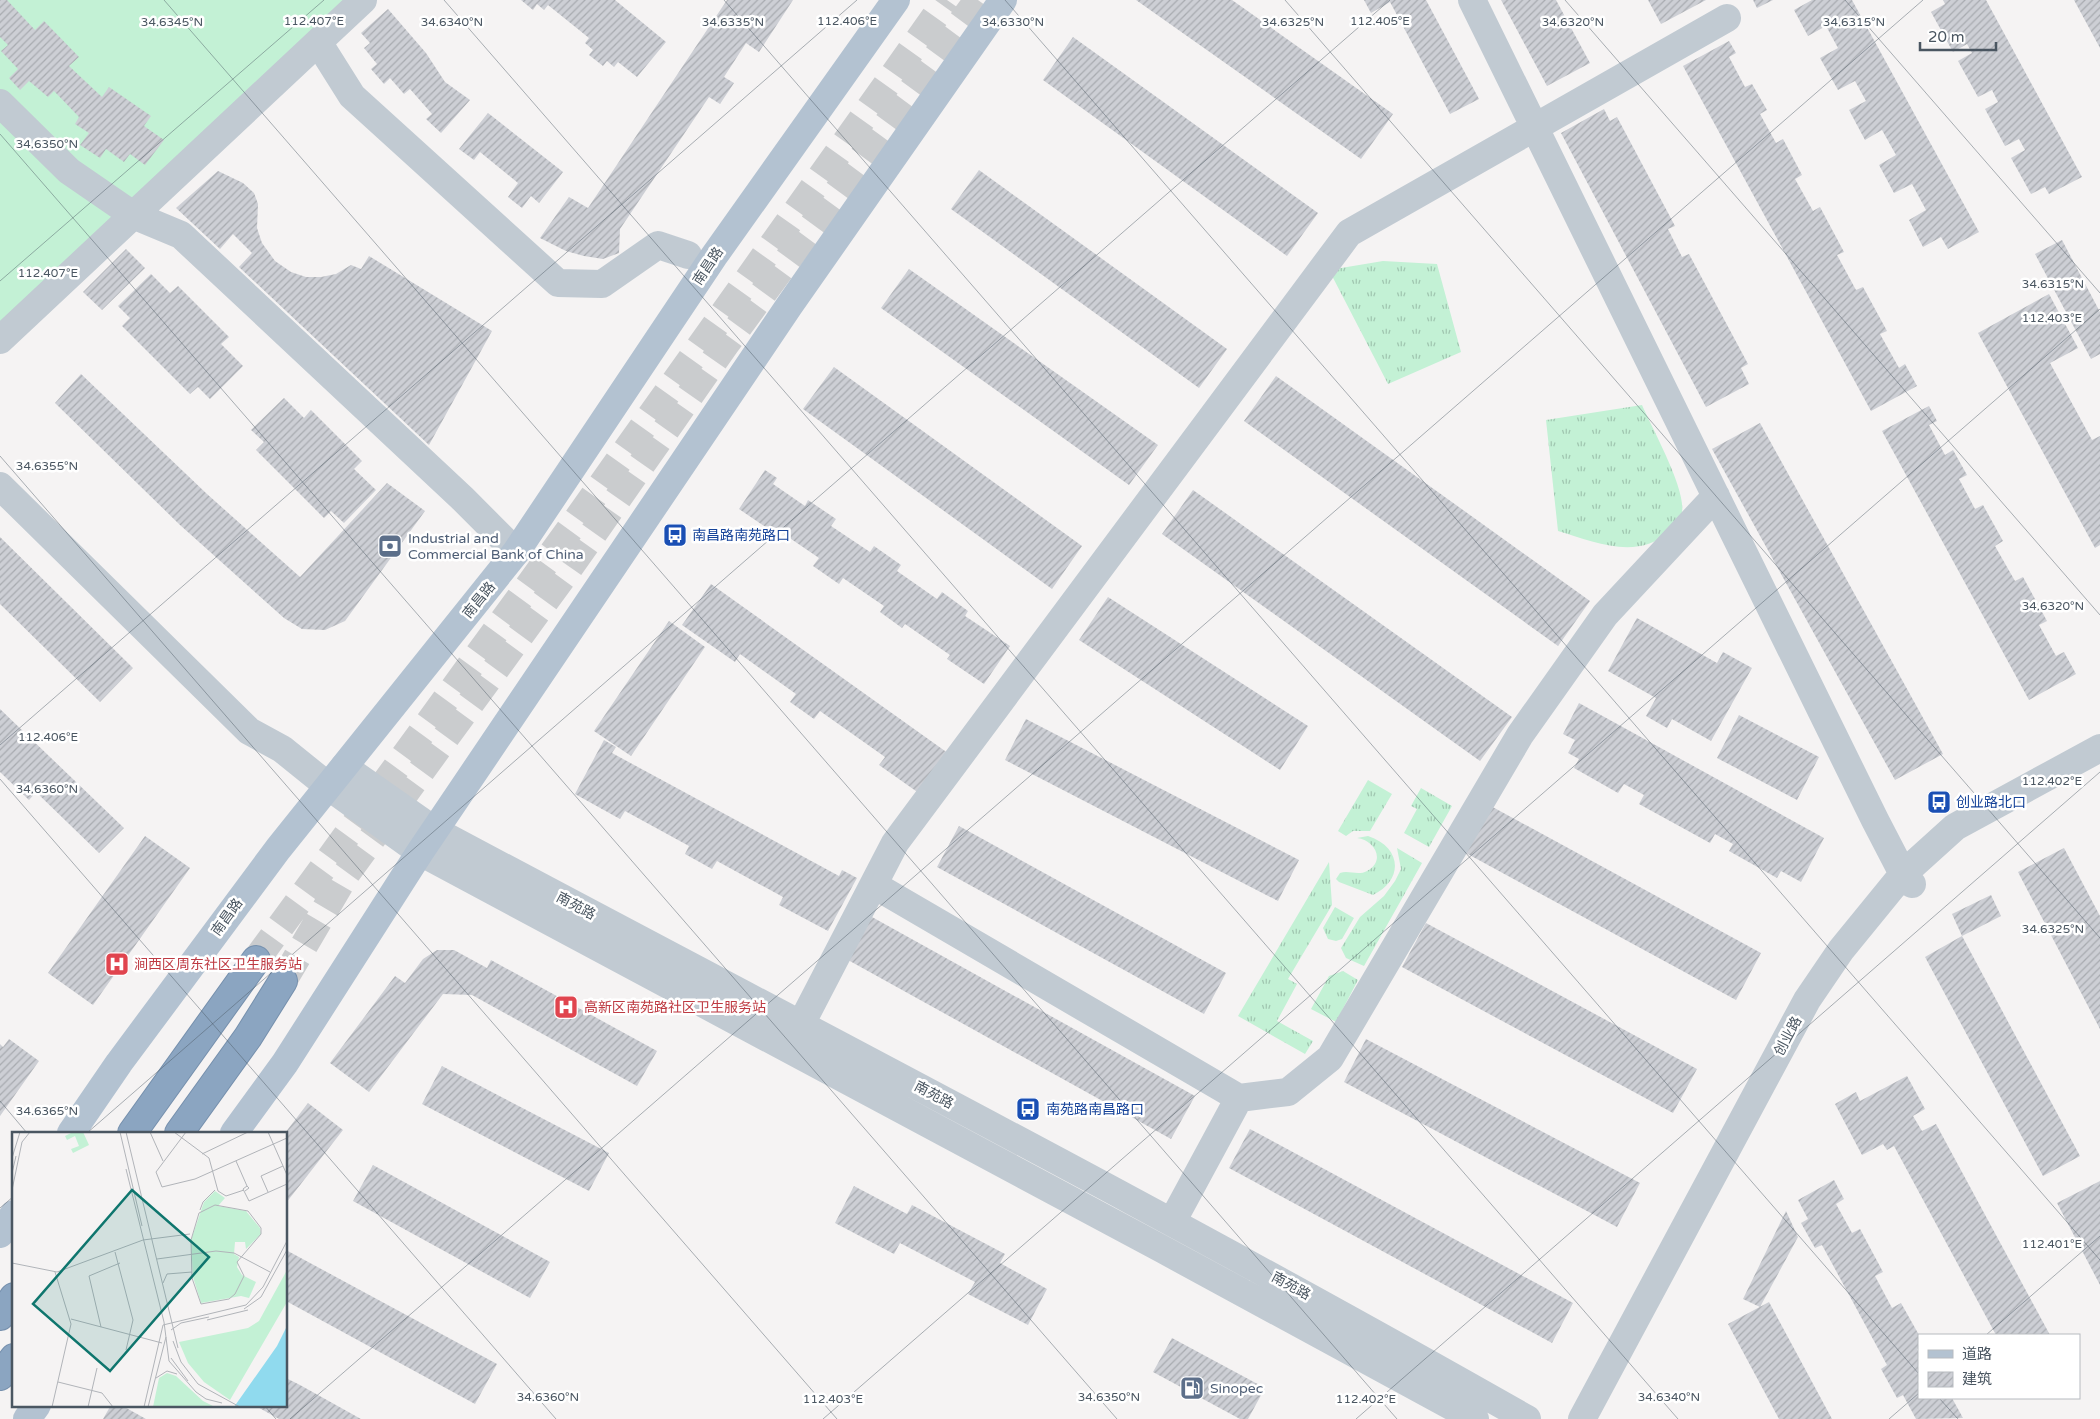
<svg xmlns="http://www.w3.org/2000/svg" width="2100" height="1419" viewBox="0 0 2100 1419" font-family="'Varela Round','Noto Sans SC',sans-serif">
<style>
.grass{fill:url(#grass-tufts)}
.garden{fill:#c3f1d5}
.building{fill:url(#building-hatch)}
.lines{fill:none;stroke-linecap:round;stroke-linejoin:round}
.highway-tunnel{stroke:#caccce;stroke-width:28;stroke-dasharray:28 14;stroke-linecap:butt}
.highway-casing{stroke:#7690ad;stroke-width:30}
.minor{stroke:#c1cad2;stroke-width:28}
.major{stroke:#b3c2d1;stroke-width:28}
.highway{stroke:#8ba5c1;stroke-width:28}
.ticks{fill:none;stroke:#4a5661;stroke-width:1;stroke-opacity:0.45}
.labels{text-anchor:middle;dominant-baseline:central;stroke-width:5;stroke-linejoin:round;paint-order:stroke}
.street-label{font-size:14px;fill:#4a5661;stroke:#fff}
.transit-label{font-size:14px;fill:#164399;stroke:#fff;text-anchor:start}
.service-label{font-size:14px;fill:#4e5e75;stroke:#fff;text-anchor:start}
.health-label{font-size:14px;fill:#be3a42;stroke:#fff;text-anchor:start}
.inset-road{fill:none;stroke:#b1b4b9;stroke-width:1}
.view{fill:#0f766e;fill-opacity:0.15;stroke:#0f766e;stroke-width:2.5}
.inset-edge{fill:none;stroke:#4a5661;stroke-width:2.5}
.ticks-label{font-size:12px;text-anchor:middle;fill:#4a5661;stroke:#fff;stroke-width:5;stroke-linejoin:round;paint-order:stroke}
</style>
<defs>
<pattern id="grass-tufts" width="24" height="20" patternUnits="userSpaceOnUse" patternTransform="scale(1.25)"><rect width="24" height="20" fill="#c3f1d5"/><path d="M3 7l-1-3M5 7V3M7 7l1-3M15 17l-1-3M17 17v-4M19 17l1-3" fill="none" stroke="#a0c6b0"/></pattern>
<pattern id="building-hatch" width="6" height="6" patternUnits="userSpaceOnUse" patternTransform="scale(1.25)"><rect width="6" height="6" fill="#cdcfd5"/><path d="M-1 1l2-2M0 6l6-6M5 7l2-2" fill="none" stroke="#a8abb0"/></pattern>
</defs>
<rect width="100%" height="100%" fill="#f5f3f3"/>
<!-- grass -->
<path class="grass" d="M 1383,261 L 1437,264 L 1461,352 L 1388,384 L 1329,270 Z
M 1642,405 C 1652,428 1686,489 1682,512 C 1681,519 1675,526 1670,531 C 1638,561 1594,542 1558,531 L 1546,420 Z
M 1368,780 L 1392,794 L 1370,831 L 1353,831 L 1346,836 L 1338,831 Z
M 1421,788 L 1452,806 L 1429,847 L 1404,833 L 1417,809 L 1411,806 Z
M 1368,836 C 1402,847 1404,880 1373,895 L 1339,882 L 1336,879 L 1340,873 C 1349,870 1358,876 1367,871 C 1386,861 1375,840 1357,838 Z
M 1397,848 L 1422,863 L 1364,966 L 1346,958 L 1341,948 L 1360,917 L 1384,896 L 1395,881 L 1401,869 Z
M 1329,862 L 1332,905 L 1288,979 L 1297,984 L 1277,1021 L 1313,1041 L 1305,1054 L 1238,1016 Z
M 1335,907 L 1354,918 L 1342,939 L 1336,941 L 1328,939 L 1323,928 Z
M 1343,971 L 1358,980 L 1336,1022 L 1311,1009 L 1329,976 Z"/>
<!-- garden -->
<path class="garden" d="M 0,0 L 349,0 L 0,327 Z"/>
<!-- building -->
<path class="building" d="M 0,0 L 7,0 L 35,30 L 44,21 L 79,57 L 69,66 L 102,97 L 109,87 L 151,116 L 144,126 L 164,140 L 145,165 L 130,154 L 124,162 L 106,149 L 100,158 L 80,145 L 89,133 L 75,124 L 79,117 L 54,91 L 48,97 L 29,81 L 20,90 L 9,78 L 18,69 L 1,51 L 8,45 L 0,37 Z
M 521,0 L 615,0 L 666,42 L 637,77 L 618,62 L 614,67 L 607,61 L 603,66 L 589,55 L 593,50 L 585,43 L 589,38 L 548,5 L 544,10 L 537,4 L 533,10 Z
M 727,0 L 793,0 L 759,52 L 746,43 L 724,77 L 734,83 L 720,104 L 709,97 L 620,229 L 619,253 L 603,259 L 584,256 L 566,251 L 540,238 L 569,197 L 588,208 Z
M 1136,0 L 1232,0 L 1393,114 L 1361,159 Z
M 1364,0 L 1426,0 L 1479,99 L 1450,114 L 1390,2 L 1371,13 Z
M 1501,0 L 1556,0 L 1590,63 L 1547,86 Z
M 1648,0 L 1706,0 L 1661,24 Z
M 1753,0 L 1773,0 L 1757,8 Z
M 1812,0 L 1852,0 L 1979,232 L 1948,249 L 1941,237 L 1923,247 L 1909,220 L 1926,210 L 1912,184 L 1894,193 L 1879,165 L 1896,155 L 1882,130 L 1865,140 L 1849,110 L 1866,101 L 1855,81 L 1838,90 L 1820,58 L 1838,48 L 1826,26 L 1808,36 L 1794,10 Z
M 1943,0 L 1986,0 L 2082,177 L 2049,194 L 2045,187 L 2031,194 L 2011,158 L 2025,150 L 2019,139 L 2005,146 L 1985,109 L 1998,102 L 1992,90 L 1978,97 L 1958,61 L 1972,53 L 1967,44 L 1953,52 L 1931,12 L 1945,4 Z
M 2074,0 L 2100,0 L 2100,48 Z
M 388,9 L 426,53 L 445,82 L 470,100 L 441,133 L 426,119 L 432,114 L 410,89 L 404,94 L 390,78 L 384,84 L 371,69 L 377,64 L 364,48 L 370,43 L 361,33 Z
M 1073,37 L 1318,213 L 1287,256 L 1043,80 Z
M 1729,41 L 1736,53 L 1729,57 L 1745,87 L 1752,84 L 1767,110 L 1760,114 L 1776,143 L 1783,139 L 1802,175 L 1795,179 L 1813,211 L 1820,207 L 1844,252 L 1837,255 L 1856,290 L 1863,287 L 1887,331 L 1880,334 L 1899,368 L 1905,364 L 1917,386 L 1871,411 L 1683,66 Z
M 1604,109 L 1610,121 L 1617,117 L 1675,226 L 1668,229 L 1682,257 L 1689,254 L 1748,364 L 1741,368 L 1749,384 L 1706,407 L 1561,133 Z
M 488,113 L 563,172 L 539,203 L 531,196 L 522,208 L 508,197 L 518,183 L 480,152 L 474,160 L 459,149 Z
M 979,170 L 1227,349 L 1199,388 L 951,209 Z
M 218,171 L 243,183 L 254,193 L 258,204 L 257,228 L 262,243 L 275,261 L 291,272 L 306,277 L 321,277 L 336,274 L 351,265 L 361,269 L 369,256 L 492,331 L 429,445 L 239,267 L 252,253 L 233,234 L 220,249 L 176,208 Z
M 2062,240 L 2100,312 L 2100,354 L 2091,359 L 2035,254 Z
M 126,249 L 145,268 L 102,310 L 83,292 Z
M 909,269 L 1158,445 L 1129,485 L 881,308 Z
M 151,274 L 170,293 L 178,286 L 229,337 L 221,344 L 243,366 L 210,399 L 198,387 L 190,394 L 122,326 L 130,318 L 118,306 Z
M 2049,294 L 2078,348 L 2050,363 L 2092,440 L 2100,436 L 2100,545 L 2095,548 L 1978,333 Z
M 834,367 L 1082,546 L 1052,589 L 803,409 Z
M 81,374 L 207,494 L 300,577 L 387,483 L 425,511 L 345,621 L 325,630 L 302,629 L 284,618 L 180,525 L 55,403 Z
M 1276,376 L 1590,601 L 1558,646 L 1244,421 Z
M 284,398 L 304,418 L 311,410 L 362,461 L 354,469 L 376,490 L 344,523 L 331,511 L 324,518 L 256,450 L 264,442 L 251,430 Z
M 1929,406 L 1937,421 L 1929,425 L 1945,455 L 1953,450 L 1967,475 L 1959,479 L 1975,509 L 1983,505 L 2003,541 L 1995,546 L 2015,581 L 2023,577 L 2047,621 L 2039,625 L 2056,656 L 2064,652 L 2076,674 L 2029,700 L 1882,431 Z
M 1760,423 L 1943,754 L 1895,780 L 1712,449 Z
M 765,470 L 777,478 L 773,484 L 805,506 L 808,500 L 836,519 L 831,526 L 870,552 L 874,546 L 901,565 L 897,571 L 937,599 L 942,592 L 968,611 L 965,616 L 1010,646 L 984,684 L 947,659 L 950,655 L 905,624 L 902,628 L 880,612 L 884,606 L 843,578 L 839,584 L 813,566 L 819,558 L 775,528 L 773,532 L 739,509 Z
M 1193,490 L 1512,717 L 1480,761 L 1162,534 Z
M 0,537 L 133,668 L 100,702 L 0,604 Z
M 711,584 L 952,756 L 923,796 L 879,765 L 885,757 L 820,711 L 814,719 L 790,702 L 796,694 L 740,654 L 735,662 L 682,625 Z
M 1108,597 L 1308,726 L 1280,770 L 1079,640 Z
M 1637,618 L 1717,663 L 1723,652 L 1752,668 L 1711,741 L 1672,719 L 1667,728 L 1646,716 L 1656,698 L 1608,671 Z
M 669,621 L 705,647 L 631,756 L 594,731 Z
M 1579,703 L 1824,838 L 1801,882 L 1781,871 L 1777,878 L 1729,851 L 1733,844 L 1715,834 L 1710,843 L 1639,804 L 1644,795 L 1624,784 L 1618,793 L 1574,768 L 1579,759 L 1568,753 L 1575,740 L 1563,734 Z
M 0,709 L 124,828 L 99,853 L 36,792 L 29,800 L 0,772 Z
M 1739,715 L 1819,757 L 1797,800 L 1717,758 Z
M 1026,719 L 1299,860 L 1278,901 L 1005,760 Z
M 604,740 L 616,747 L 612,753 L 839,876 L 842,870 L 857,878 L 828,931 L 779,905 L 783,897 L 717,861 L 712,869 L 685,854 L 689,846 L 625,811 L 620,819 L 575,794 Z
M 1489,805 L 1761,953 L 1736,1000 L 1464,852 Z
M 959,826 L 1226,973 L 1204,1014 L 937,867 Z
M 145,836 L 190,868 L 93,1005 L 48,973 Z
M 2064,848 L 2100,916 L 2100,1029 L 2018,872 Z
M 1991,895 L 2001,916 L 1962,936 L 1952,914 Z
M 872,917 L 1195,1096 L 1171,1139 L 848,960 Z
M 1426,923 L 1697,1069 L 1673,1113 L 1402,967 Z
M 1962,936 L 2080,1156 L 2043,1176 L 1925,957 Z
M 437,950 L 454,950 L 487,968 L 491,960 L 657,1051 L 637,1086 L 472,995 L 443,994 L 369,1092 L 330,1063 L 395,976 L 405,983 L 423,959 Z
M 9,1039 L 39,1061 L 0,1116 L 0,1044 L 3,1047 Z
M 1366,1039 L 1640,1183 L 1617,1227 L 1344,1082 Z
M 442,1066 L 609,1153 L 589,1191 L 422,1104 Z
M 1907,1076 L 1925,1109 L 1913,1116 L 1922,1131 L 1936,1124 L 2050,1335 L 1996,1335 L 1894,1146 L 1887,1150 L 1883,1144 L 1862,1155 L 1835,1104 L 1856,1092 L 1860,1101 Z
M 308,1103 L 343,1130 L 286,1203 L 285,1133 Z
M 1250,1129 L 1573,1303 L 1552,1343 L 1229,1168 Z
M 373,1165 L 550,1262 L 530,1298 L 353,1201 Z
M 1834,1180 L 1844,1199 L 1836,1204 L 1852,1233 L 1860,1229 L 1883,1272 L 1875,1276 L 1892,1308 L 1901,1303 L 1919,1335 L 1919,1348 L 1917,1349 L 1919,1353 L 1919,1398 L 1952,1398 L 1963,1418 L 1916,1419 L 1903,1395 L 1897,1398 L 1881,1369 L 1887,1365 L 1822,1245 L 1815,1248 L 1801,1223 L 1808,1219 L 1798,1200 Z
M 2100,1181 L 2100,1285 L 2057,1203 Z
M 854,1186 L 907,1214 L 912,1205 L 1005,1254 L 1000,1263 L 1047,1289 L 1028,1325 L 968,1294 L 975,1282 L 900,1243 L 894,1254 L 835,1223 Z
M 1786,1211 L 1798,1237 L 1760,1307 L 1743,1299 Z
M 286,1250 L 497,1364 L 475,1404 L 286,1301 Z
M 1769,1302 L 1832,1419 L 1779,1419 L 1728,1324 Z
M 1172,1338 L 1265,1388 L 1248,1419 L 1240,1419 L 1153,1372 Z
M 286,1378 L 300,1385 L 361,1419 L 279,1419 L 254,1405 L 286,1405 Z
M 111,1405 L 121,1405 L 146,1419 L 103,1419 Z"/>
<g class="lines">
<!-- highway-tunnel -->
<path class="highway-tunnel" d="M 256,960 L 576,521 L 947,0
M 283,981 L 346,874 L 567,571 L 725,345 L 978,0"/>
<!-- highway casing -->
<g class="highway-casing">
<path id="highway" d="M 132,1133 L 256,960
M 179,1133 L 248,1037 L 283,981
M 0,1316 L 14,1297
M 0,1376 L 14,1358"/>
</g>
<!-- minor -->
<path class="minor" d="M 1472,0 L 1875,820 L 1903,874 L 1912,884
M 318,42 L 352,96 L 558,283 L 602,284 L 658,245 L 688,255
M 0,103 L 69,171 L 133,215 L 181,235 L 462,498 L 516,552
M 0,340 L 363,0
M 0,486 L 249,731 L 282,749 L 328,786 L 420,852 L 1162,1249 L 1475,1419
M 344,767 L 434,830 C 799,1025 1167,1214 1527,1419
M 874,885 L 1239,1098 L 1288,1092 L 1330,1058 L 1520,735 L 1605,615 L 1716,496
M 798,1030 L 895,843 L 1349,233 L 1727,18
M 1172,1222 L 1239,1098
M 1582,1419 L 1807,1000 L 1841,950 L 1903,874 L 1955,827 L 2100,748"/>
<!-- major -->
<path class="major" d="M 71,1133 L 119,1063 L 278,849 L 516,552 L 714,256 L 896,0
M 234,1133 L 285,1063 L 420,852 L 789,306 L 1003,0
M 0,1234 L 14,1214
M 27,1419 L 37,1405"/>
<!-- highway -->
<use href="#highway" class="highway"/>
</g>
<!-- ticks -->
<path class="ticks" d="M 164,0 L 1397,1419M 444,0 L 1678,1419M 724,0 L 1919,1374M 1005,0 L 2100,1260M 1285,0 L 2100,938M 1565,0 L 2100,615M 1845,0 L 2100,293M 0,134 L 1117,1419M 0,281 L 324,0M 0,456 L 837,1419M 0,745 L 857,0M 0,779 L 556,1419M 0,1101 L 27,1133M 87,1133 L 1390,0M 0,1208 L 14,1196M 1986,1335 L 2100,1236M 1939,1398 L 1958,1419M 264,1405 L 276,1419M 290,1419 L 1923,0M 823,1419 L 2100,309M 1356,1419 L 2100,772M 1889,1419 L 1919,1393"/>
<!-- icons -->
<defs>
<g id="bus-square" transform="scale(1.25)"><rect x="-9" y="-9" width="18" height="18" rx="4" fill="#1a4fb4" stroke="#fff"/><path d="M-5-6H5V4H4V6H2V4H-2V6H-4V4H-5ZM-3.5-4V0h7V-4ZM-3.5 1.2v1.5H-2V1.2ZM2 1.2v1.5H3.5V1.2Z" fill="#fff"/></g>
<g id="bank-square" transform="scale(1.25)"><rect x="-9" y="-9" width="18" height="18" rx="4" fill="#5c6f8a" stroke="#fff"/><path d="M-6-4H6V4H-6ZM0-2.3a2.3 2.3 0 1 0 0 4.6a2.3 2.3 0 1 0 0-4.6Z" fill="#fff"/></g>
<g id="hospital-square" transform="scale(1.25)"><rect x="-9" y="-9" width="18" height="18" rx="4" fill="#e0444e" stroke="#fff"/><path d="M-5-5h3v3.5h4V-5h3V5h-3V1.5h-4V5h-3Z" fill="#fff"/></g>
<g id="fuel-square" transform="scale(1.25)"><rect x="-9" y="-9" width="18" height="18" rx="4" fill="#5c6f8a" stroke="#fff"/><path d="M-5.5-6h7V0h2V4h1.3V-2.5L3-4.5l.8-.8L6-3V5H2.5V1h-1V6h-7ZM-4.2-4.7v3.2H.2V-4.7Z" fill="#fff"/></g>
</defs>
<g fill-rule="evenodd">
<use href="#bus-square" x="675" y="535"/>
<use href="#bank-square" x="390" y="546"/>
<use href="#bus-square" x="1939" y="802"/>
<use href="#hospital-square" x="117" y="964"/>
<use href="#hospital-square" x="566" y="1007"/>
<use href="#bus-square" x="1028" y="1109"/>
<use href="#fuel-square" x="1192" y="1388"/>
</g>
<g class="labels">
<!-- street labels -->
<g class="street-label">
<text transform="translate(708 266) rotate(-56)">南昌路</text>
<text transform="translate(479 600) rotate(-51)">南昌路</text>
<text transform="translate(576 906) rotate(28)">南苑路</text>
<text transform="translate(227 917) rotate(-54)">南昌路</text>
<text transform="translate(1788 1036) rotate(-62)">创业路</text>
<text transform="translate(934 1095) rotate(28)">南苑路</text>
<text transform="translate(1291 1286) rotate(29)">南苑路</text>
</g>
<!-- transit labels -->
<g class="transit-label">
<text x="692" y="535">南昌路南苑路口</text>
<text x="1956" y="802">创业路北口</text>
<text x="1046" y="1109">南苑路南昌路口</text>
</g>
<!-- service labels -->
<g class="service-label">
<text x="408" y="538">Industrial and<tspan x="408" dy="16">Commercial Bank of China</tspan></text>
<text x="1210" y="1388">Sinopec</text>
</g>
<!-- health labels -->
<g class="health-label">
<text x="134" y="964">涧西区周东社区卫生服务站</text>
<text x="584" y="1007">高新区南苑路社区卫生服务站</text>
</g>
</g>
<!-- overview -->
<g transform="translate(12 1132)">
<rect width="275" height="275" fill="#f5f3f3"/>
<path d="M 61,0 L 71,0 L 77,13 L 61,21 L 59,17 L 67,14 L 63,4 L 55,8 L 53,4 Z" fill="#c3f1d5"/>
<path d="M 275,138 L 275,170 L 218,268 L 192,250 L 176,231 L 167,210 L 236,196 L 247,189 ZM 155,241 L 164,244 L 191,269 L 203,275 L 141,275 L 147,246 Z" fill="#c3f1d5"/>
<path d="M 203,59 L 213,66 L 206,74 L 234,79 L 248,96 L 249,102 L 234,117 L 233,110 L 223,110 L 222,122 L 227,125 L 225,135 L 230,143 L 244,150 L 237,166 L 229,164 L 189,171 L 181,145 L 179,108 L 192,70 Z" fill="#c3f1d5"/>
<path d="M 275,194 L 275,275 L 222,275 L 265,214 Z" fill="#90daee"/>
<path class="inset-road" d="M 108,0 L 130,94M 114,0 L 166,216M 138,0 L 151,29M 162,0 L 197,26 L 206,59 L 214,64 L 232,58M 174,0 L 144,40 L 150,55 L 183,47 L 275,6M 256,0 L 275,43M 190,22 L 236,0M 0,26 L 8,0M 224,29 L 235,54M 114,37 L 152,190 L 157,229 L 184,260 L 194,267 L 210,271M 0,41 L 4,24M 0,58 L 10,10 L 18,0M 233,59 L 237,56 L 235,54 L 231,57 L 237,69 L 275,52M 256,60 L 249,44 L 271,34M 203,73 L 236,79 L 249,96 L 249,102 L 225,130 L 232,144 L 223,162 L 217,167 L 189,172 L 180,146 L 179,108 L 187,81 ZM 188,78 L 191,70 L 203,58M 103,120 L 121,188 L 114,218M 145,127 L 204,119 L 222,121 L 258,140M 0,131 L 45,140 L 131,108 L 178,102M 151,151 L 155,142 L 180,140M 232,177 L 249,165 L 275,118M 59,187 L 150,211M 195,188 L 236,178M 89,195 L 77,144 L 108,131M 159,198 L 169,191 L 197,185M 161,209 L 169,230 L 186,252 L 228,275M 159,226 L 176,249M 144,246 L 155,239 L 165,242M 46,250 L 90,261 L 101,275M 40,275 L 59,192 L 43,140M 76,275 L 85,236M 132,275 L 151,193 L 234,173 L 251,155 L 275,109M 136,275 L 154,205"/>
<path class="view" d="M 120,58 L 197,125 L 98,239 L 21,172 Z"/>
<rect width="275" height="275" class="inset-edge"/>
</g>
<g class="ticks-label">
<text x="314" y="25">112.407°E</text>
<text x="847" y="25">112.406°E</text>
<text x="1380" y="25">112.405°E</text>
<text x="172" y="26">34.6345°N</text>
<text x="452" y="26">34.6340°N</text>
<text x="733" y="26">34.6335°N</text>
<text x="1013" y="26">34.6330°N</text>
<text x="1293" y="26">34.6325°N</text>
<text x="1573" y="26">34.6320°N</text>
<text x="1854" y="26">34.6315°N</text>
<text x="47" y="148">34.6350°N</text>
<text x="48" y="277">112.407°E</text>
<text x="2053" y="288">34.6315°N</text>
<text x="2052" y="322">112.403°E</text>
<text x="47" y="470">34.6355°N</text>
<text x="2053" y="610">34.6320°N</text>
<text x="48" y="741">112.406°E</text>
<text x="2052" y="785">112.402°E</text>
<text x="47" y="793">34.6360°N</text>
<text x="2053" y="933">34.6325°N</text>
<text x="47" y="1115">34.6365°N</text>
<text x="2052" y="1248">112.401°E</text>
<text x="548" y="1401">34.6360°N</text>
<text x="1109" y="1401">34.6350°N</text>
<text x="1669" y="1401">34.6340°N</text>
<text x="833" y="1403">112.403°E</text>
<text x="1366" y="1403">112.402°E</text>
</g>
<!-- legend -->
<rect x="1918" y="1334" width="162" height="65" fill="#ffffff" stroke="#b7bbc0"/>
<rect x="1928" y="1350" width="25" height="8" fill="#b3c2d1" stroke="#b7bbc0"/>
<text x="1962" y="1359" font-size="15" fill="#4a5661">道路</text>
<rect x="1928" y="1372" width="25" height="15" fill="url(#building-hatch)" stroke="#b7bbc0"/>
<text x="1962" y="1384" font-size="15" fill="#4a5661">建筑</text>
<!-- scale -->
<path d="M1920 42v8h76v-8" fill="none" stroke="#4a5661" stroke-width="2.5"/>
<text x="1928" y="42" font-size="15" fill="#4a5661" stroke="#ffffff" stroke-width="4" paint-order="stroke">20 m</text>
</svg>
